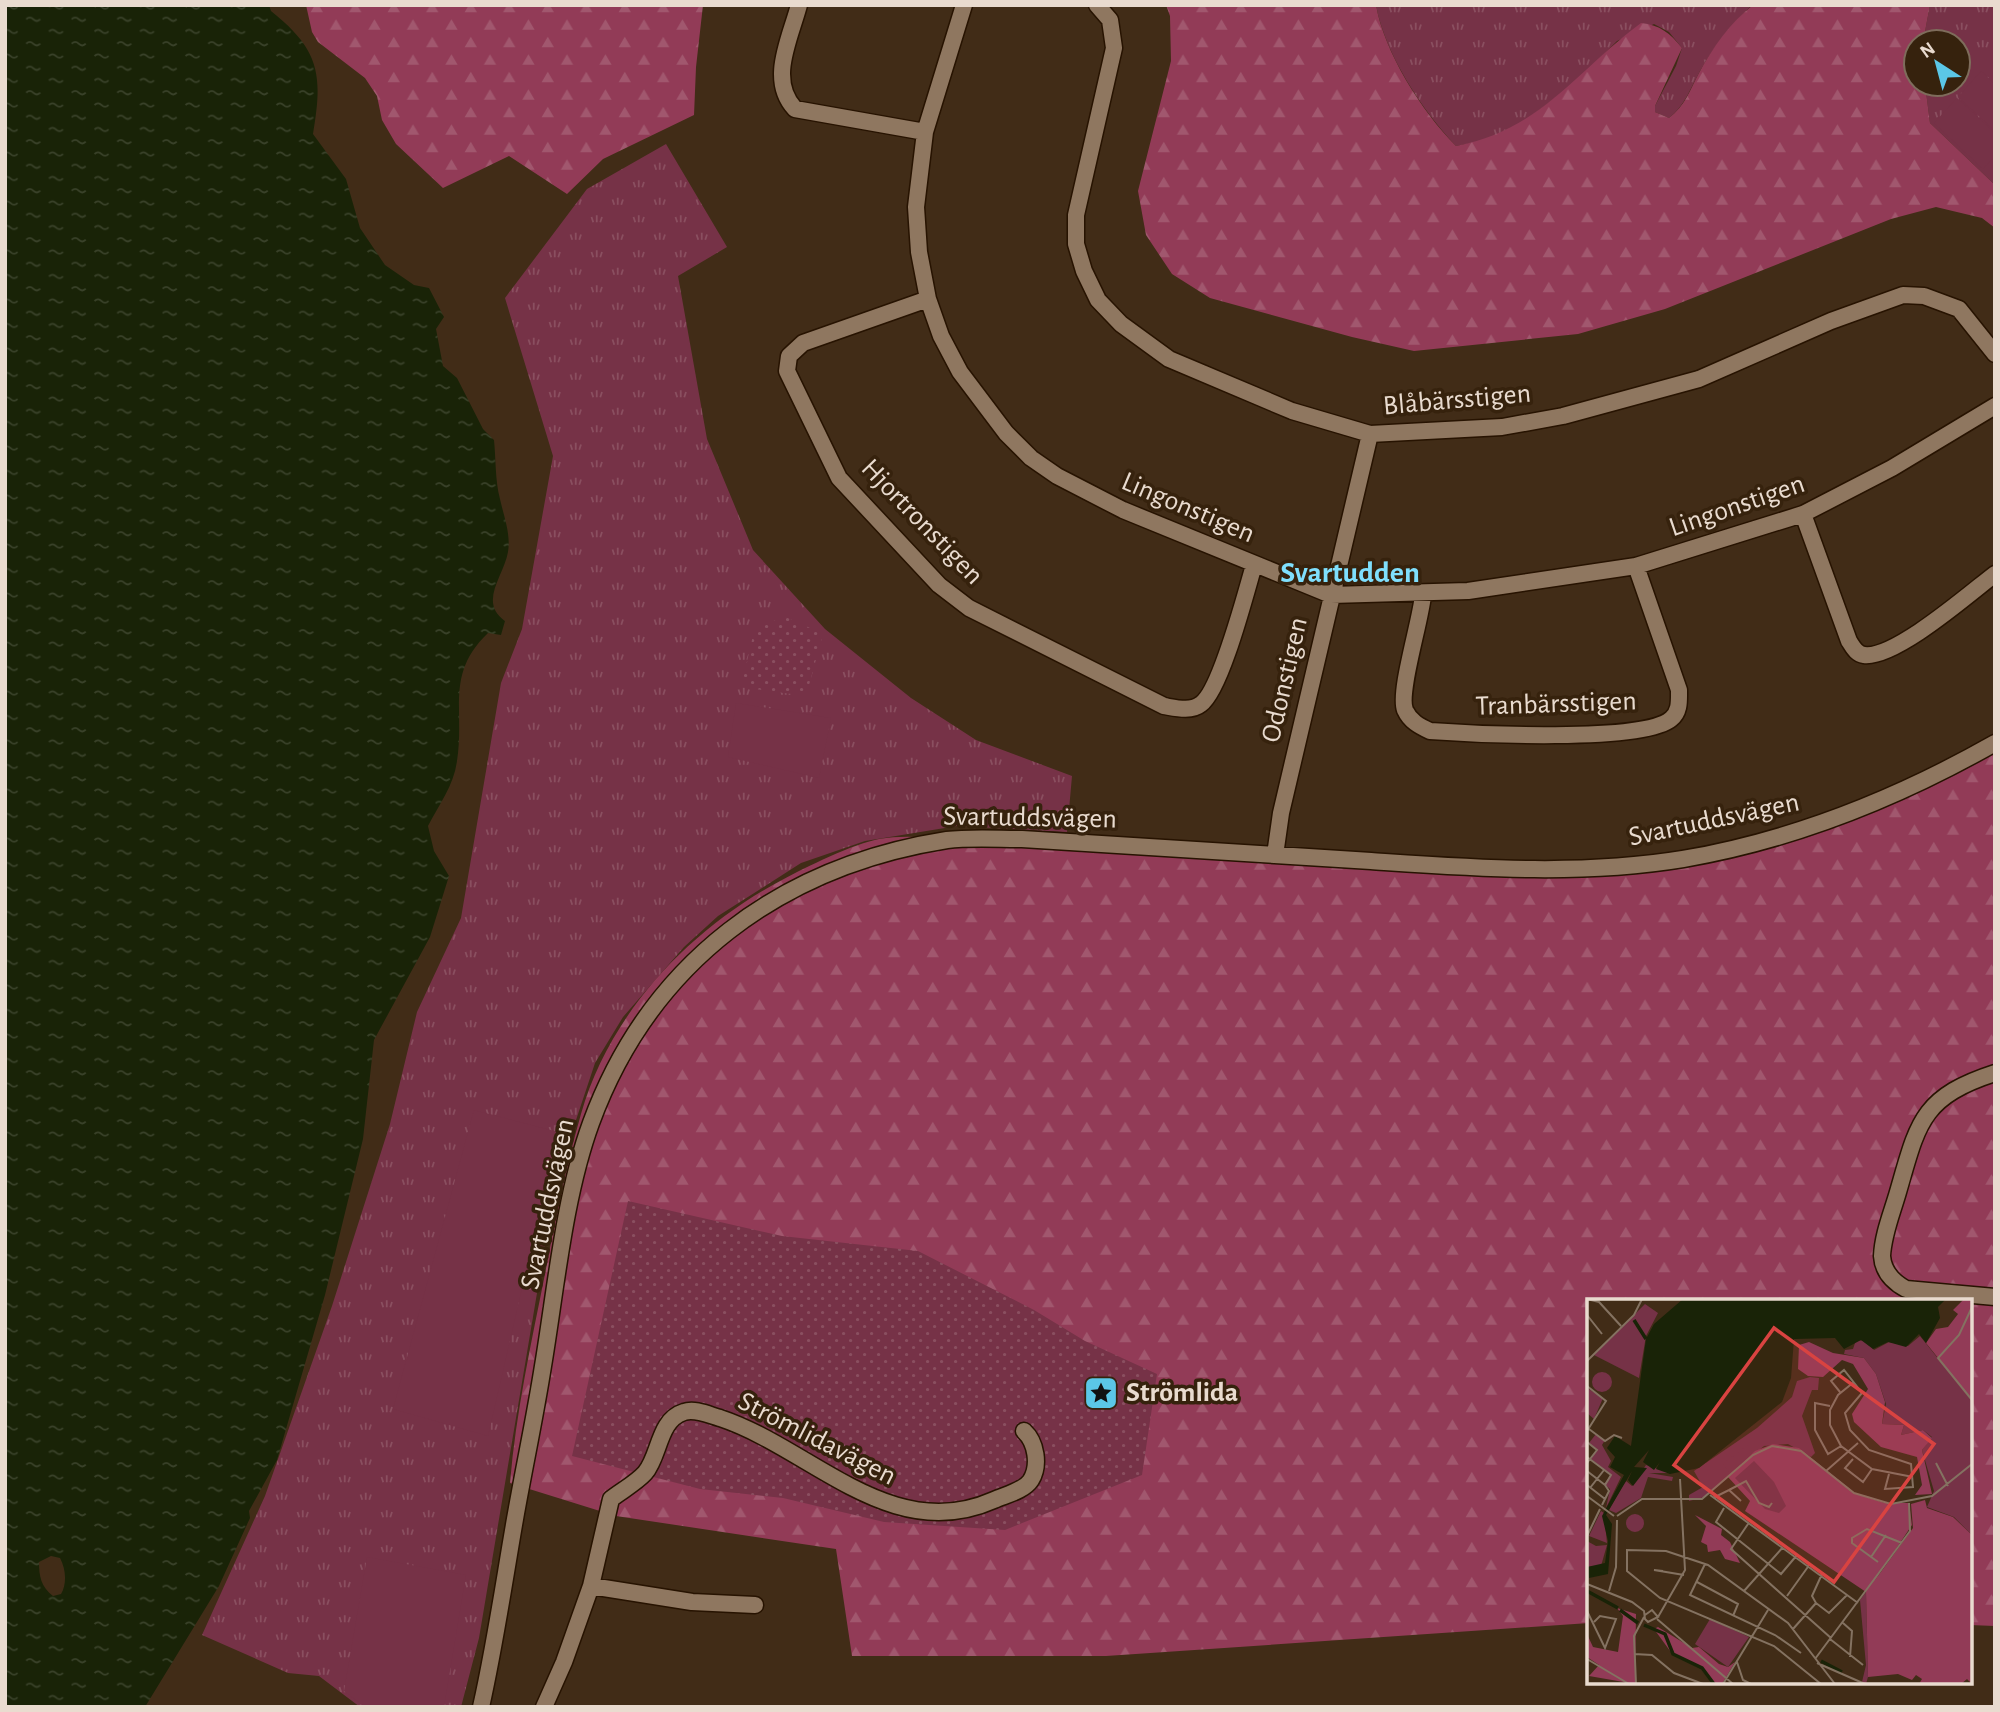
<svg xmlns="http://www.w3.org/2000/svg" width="2000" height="1712" viewBox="0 0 2000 1712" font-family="'Alegreya Sans',sans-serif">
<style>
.grass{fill:url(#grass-tufts)}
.forest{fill:url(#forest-firs)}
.park{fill:url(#park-dots)}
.pitch{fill:#763247}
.water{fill:url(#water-ripples);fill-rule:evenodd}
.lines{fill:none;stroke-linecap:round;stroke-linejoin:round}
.minor-casing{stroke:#271301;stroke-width:19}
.minor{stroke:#8f7760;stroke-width:16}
.labels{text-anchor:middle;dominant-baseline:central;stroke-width:7;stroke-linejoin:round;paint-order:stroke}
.street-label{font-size:28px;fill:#e9dbcf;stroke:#36220d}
.poi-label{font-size:28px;font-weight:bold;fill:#e9dbcf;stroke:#36220d;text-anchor:start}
.neighbourhood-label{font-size:30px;font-weight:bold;fill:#7fdffd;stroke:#36220d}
.inset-river{fill:none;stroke:#192307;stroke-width:3.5}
.inset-road{fill:none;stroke:#847261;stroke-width:2}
.view{fill:#d94341;fill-opacity:0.15;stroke:#d94341;stroke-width:3.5}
.inset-edge{fill:none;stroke:#e9dbcf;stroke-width:3.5}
</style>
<defs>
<pattern id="grass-tufts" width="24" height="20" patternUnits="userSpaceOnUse" patternTransform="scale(1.75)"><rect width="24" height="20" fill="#763247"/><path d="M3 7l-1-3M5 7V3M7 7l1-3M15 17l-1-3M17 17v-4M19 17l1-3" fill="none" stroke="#8a4f60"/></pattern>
<pattern id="forest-firs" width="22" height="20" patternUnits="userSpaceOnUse" patternTransform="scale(1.75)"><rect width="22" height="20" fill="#923b57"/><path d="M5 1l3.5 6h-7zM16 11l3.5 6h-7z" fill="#a1576e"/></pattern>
<pattern id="park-dots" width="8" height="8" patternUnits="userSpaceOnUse" patternTransform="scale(1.75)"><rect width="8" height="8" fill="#763247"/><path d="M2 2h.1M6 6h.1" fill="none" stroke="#8a4f60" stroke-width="1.8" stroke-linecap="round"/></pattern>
<pattern id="water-ripples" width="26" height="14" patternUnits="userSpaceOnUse" patternTransform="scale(1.75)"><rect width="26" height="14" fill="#192307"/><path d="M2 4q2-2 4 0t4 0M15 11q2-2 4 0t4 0" fill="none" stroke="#3a422a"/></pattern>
</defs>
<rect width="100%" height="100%" fill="#412c17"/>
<!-- grass -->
<path class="grass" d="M 1376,5 L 1752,5 C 1731,25 1714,46 1700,71 C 1690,89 1685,105 1669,118 L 1655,112 L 1655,106 L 1676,66 L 1682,48 L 1669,32 L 1654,24 L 1617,41 L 1576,82 L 1522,123 L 1483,141 L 1456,146 C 1422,110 1385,54 1376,5 Z
M 1930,5 L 1995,5 L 1995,185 L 1930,123 L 1925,84 L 1958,84 L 1958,42 L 1923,42 Z
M 666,144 L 727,247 L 678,276 L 707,439 L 753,550 L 825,629 L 911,698 L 976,740 L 1072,776 L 1067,832 L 957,826 L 865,841 L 801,863 L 718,916 L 684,947 L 623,1017 L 595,1063 L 556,1180 L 479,1638 L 461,1707 L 360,1707 L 319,1676 L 288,1673 L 202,1635 L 265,1496 L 332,1306 L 390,1124 L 417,1012 L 461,918 L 501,683 L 522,629 L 553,456 L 505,298 L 587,189 Z"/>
<!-- forest -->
<path class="forest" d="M 306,5 L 703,5 L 696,67 L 694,115 L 603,159 L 567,194 L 509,156 L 443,188 L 396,144 L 382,120 L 377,96 L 365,78 L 318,42 L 312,32 Z
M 1166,5 L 1376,5 C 1384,52 1422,112 1456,146 C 1541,130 1576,71 1641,23 C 1660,25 1670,33 1682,48 L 1655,106 L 1655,112 L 1669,118 C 1685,106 1690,90 1699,73 C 1713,47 1730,23 1753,5 L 1930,5 L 1923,42 L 1916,42 L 1916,84 L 1925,84 L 1930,123 L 1995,185 L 1995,228 L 1982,218 L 1936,207 L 1891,219 L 1665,309 L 1578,334 L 1414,351 L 1352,337 L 1210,298 L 1172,274 L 1146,235 L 1138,191 L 1171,61 L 1170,16 Z
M 1995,738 L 1995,1626 L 1970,1625 L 1970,1301 L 1589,1301 L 1589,1623 L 1106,1656 L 852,1656 L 836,1549 L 616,1516 L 510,1483 C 516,1412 531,1344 545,1274 C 555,1221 566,1166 581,1114 C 610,1012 690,929 782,880 C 806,867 853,844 879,839 C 907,834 935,838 963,841 L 1530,871 L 1787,838 Z"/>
<!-- park -->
<path class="park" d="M 786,617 L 823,634 L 806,696 L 741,687 L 755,627 Z
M 628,1201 L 782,1236 L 918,1251 L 1034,1310 L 1085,1341 L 1157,1374 L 1142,1475 L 1005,1530 L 884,1522 L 783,1498 L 700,1489 L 572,1456 Z"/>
<!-- pitch -->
<path class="pitch" d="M 1981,71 L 1995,84 L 1995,131 L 1958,97 Z
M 1957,98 L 1995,133 L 1995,156 L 1983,169 L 1934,123 Z
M 736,703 L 831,718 L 819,778 L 728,757 Z
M 474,1110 L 558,1132 L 488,1436 L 393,1409 Z
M 367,1557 L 466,1575 L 444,1707 L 365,1707 L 344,1691 Z"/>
<!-- water -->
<path class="water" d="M 5,5 L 269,5 L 271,11 C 320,50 323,75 313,134 L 346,179 L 360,228 L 385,265 L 414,285 L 429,288 L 444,317 L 436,329 L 443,366 L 457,378 L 483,429 L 494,440 C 496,459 495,480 500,499 C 504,517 511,534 508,552 C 504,576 478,602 505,621 L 501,635 L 488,633 C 445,674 465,710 457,761 C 454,785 439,805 428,826 L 434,851 L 449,876 L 430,937 L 374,1040 L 363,1139 L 325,1295 L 277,1460 L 249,1511 L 250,1518 L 219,1586 L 145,1707 L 5,1707 ZM 51,1556 L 60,1558 C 66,1569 67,1584 61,1594 L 53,1596 C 41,1587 39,1576 39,1562 Z"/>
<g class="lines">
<!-- minor casing -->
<g class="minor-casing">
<path id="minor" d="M 799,5 C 790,39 768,80 795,109 L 925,132
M 964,5 L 925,132 L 916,207 L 919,252 L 928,299 L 941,336 L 960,372 L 1006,433 L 1031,458 L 1057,476 L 1123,510 L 1331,595 L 1468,591 L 1636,566 L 1803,514 L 1892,468 L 1995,406
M 1097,5 L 1110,20 L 1114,48 L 1076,215 L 1076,244 L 1084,271 L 1098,300 L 1121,324 L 1169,359 L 1292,411 L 1370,434 L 1502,427 L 1563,416 L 1699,379 L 1831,321 L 1903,295 L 1924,296 L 1959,309 L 1995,354
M 928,299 L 803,343 L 789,356 L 787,371 L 839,478 L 939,585 L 969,608 L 1164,706 C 1176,708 1191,712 1201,704 C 1221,690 1246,592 1254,565
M 1803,514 L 1849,641 C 1853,647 1856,654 1864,655 C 1895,659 1970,593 1995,574
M 1423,595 C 1421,620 1398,692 1405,710 C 1410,721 1419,726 1430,731 C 1471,734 1643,743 1671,719 C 1680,712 1679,701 1679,690 L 1636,566
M 1275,855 L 1281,813 L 1370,434
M 1995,1073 C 1921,1097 1918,1123 1898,1192 C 1892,1213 1883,1234 1882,1256 C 1883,1271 1893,1282 1906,1289 L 1995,1297
M 591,1586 L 611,1499 C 621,1491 636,1483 645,1473 C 660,1456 658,1420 684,1412 C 695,1408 709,1415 720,1418 C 811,1448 891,1546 994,1500 C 1005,1495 1024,1491 1031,1480 C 1040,1465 1036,1442 1024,1431
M 481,1707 C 495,1645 504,1582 515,1519 C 524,1468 535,1417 543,1366 C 556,1288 564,1197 591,1123 C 650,962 781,866 947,840 C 971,837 998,839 1022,839 C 1139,846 1255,854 1371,861 C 1476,868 1579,876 1683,859 C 1794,840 1898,798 1995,743
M 544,1707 L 564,1662 L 591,1586 L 692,1602 L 755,1605"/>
</g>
<!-- minor -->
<use href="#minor" class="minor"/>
</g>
<!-- icons -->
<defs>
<g id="sight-square" transform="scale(1.75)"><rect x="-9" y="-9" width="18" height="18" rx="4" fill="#5bc7e7" stroke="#36220d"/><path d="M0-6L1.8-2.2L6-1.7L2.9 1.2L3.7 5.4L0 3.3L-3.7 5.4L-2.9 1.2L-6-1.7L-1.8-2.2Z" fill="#111"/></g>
</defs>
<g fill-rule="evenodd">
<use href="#sight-square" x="1101" y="1393"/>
</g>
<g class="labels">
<!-- street labels -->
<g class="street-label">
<text transform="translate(1457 400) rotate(-5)">Blåbärsstigen</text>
<text transform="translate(1737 506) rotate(-19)">Lingonstigen</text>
<text transform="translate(1188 508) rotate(23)">Lingonstigen</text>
<text transform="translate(922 522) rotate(46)">Hjortronstigen</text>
<text transform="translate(1285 680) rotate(-77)">Odonstigen</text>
<text transform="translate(1556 704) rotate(-2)">Tranbärsstigen</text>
<text transform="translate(1030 818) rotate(1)">Svartuddsvägen</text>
<text transform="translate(1714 820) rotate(-12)">Svartuddsvägen</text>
<text transform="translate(548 1204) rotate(-78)">Svartuddsvägen</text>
<text transform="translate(817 1439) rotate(27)">Strömlidavägen</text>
</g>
<!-- poi labels -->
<g class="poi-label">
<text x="1126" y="1393">Strömlida</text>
</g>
<!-- neighbourhood labels -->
<g class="neighbourhood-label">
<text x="1350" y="573">Svartudden</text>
</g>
</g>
<!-- overview -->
<g transform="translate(1587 1299)">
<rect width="385" height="385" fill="#412c17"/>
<path d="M 333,37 L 385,102 L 385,236 L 367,218 L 340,208 L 347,192 L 335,151 L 345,138 L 336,131 L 314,136 L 317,126 L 295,125 L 299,105 L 289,75 L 277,59 L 257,55 L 258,51 L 266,50 L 269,41 L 279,42 L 287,51 L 302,43 L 321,47 ZM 223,78 L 232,79 L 231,91 L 225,91 L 215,117 L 228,154 L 224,158 L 201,145 L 177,147 L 118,198 L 102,202 L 102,196 L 116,188 L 107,172 L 170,129 L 205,98 L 210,82 ZM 279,293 L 281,378 L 279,385 L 275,383 L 279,366 L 273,301 Z" fill="#763247"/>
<path d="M 377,0 L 385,0 L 385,101 L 339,44 L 349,30 L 361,28 L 371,15 L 366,11 ZM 222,43 L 246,54 L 277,59 L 289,75 L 298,103 L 295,125 L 317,126 L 314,136 L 336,131 L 345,139 L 335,151 L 345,195 L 328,196 L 335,186 L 330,158 L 294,148 L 267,123 L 265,115 L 281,90 L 266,65 L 255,61 L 236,78 L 221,77 L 211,70 L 212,46 ZM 186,145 L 212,149 L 269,195 L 298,204 L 322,204 L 325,226 L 288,281 L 326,229 L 324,205 L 338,201 L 340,209 L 366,218 L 385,236 L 385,385 L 380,380 L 374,385 L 332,385 L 335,380 L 329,376 L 325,381 L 311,375 L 281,378 L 279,293 L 158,212 L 163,202 L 141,178 L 168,152 ZM 108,216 L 135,230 L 134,236 L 143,243 L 153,264 L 138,260 L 133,251 L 121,253 L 120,246 L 114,243 L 119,227 ZM 30,309 L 49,315 L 48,385 L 2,377 L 12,366 L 0,358 L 0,335 L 6,348 L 31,353 L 36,317 ZM 71,328 L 105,349 L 112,348 L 132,365 L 141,368 L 148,363 L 135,385 L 126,385 L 113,369 L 86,356 L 67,330 Z" fill="#923b57"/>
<path d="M 58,5 L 71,14 L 59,37 L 52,79 L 7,56 ZM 0,89 L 16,99 L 7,120 L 0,114 ZM 9,135 L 18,141 L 15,146 L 24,162 L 21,168 L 34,178 L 19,209 L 23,190 L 17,185 L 24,176 L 4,160 L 10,150 L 2,144 ZM 167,162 L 187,183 L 199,207 L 192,214 L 178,210 L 148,179 ZM 59,166 L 86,174 L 62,174 L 86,178 L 85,182 L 61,178 L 54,199 L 29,214 L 22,211 L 36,186 L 39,182 L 45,187 ZM 14,212 L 17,214 L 20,244 L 2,237 ZM 0,242 L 9,247 L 20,246 L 14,267 L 0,268 Z" fill="#763247"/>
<path d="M5 83a10 10 0 1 1 20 0a10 10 0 1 1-20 0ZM 160,146 L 165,152 L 142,173 L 136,165 ZM39 224a9 9 0 1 1 18 0a9 9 0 1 1-18 0ZM 123,320 L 162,338 L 141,368 L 108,345 Z" fill="#763247"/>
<path d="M 96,0 L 359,0 L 351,8 L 353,19 L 339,44 L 332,35 L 319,48 L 301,43 L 286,50 L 274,41 L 257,50 L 248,39 L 207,40 L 204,79 L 195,103 L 112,169 L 83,175 L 69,170 L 73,163 L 67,171 L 56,163 L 62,151 L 47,168 L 60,169 L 46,187 L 41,181 L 45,172 L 19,216 L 25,225 L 21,275 L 2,279 L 0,268 L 18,264 L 21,242 L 15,217 L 37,176 L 23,168 L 28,158 L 20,149 L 28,137 L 44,147 L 59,40 L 67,25 Z" fill="#192307"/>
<path class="inset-river" d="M 47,21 L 59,40M 0,292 L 31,309M 33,311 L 51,324M 57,326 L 78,335 L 86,355 L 115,369 L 127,385M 234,362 L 255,373"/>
<path class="inset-road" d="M 0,0 L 12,3 L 34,27M 385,8 L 372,36 L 351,59 L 385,101M 0,16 L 15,35M 0,62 L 47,16 L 55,0M 267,83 L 251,96 L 243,111 L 243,126 L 254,147 L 285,170 L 326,178M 0,87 L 19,102 L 0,132M 253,93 L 244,82 L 257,71 L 275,94 L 258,114 L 263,131 L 282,151 L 324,165 L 326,188 L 298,190 L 302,175M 243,107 L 228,104 L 228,131 L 241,155 L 254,147M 2,130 L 18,142 L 27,136 L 35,139M 0,143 L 10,151 L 0,164M 0,158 L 24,176 L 18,186M 266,160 L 258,169 L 276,183 L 285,170M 349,164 L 361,187M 0,172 L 18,186M 239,172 L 271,144M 0,186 L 18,200M 3,189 L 17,171M 142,191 L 159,182 L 172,204 L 182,208 L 185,204M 123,196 L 271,304M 0,197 L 27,217M 126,199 L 142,191 L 154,202M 15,206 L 22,192 L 18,186M 137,209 L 129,223 L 194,275 L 210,256M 30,217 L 55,200 L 115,200 L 166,156 L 185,147 L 214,152 L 267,194 L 304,205 L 345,197 L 385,165M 161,225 L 144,250 L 244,339M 0,237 L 13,210M 284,258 L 299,236M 291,263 L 265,244 L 265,239 L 280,230 L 315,244M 118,265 L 103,296 L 188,336 L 214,354M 76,272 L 67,271 L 97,276M 110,283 L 151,305 L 146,317M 0,285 L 45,303 L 57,312 L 58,320 L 61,323 L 71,318 L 65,311 L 58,316M 22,292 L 29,268 L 30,221M 157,292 L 196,248M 200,297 L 223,265M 229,304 L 242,314 L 260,296M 0,312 L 18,349 L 29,320 L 13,317 L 7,323M 71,318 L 98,271 L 93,180M 70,320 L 146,385M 256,324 L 265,332 L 263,358M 206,330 L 229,304 L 225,297 L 235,275M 243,340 L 276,366M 47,355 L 65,356 L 87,374 L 116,385M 0,360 L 42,385M 228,360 L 323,232 L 322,204M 150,363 L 156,381 L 164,385M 230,364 L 278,385M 49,385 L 47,337 L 57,318M 136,385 L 181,311M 234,385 L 187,347 L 73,299 L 40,272 L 40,251 L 79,252 L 121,266 L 201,324 L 248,385"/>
<path class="view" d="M 187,29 L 347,145 L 247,283 L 87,166 Z"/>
<rect width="385" height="385" class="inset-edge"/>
</g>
<!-- border -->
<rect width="2000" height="1712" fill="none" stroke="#e9dbcf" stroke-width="14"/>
<!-- north arrow -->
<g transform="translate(1937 63) rotate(324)"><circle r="33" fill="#36220d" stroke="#7e6c5b" stroke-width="2"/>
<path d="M0-5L12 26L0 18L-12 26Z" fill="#5bc7e7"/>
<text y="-10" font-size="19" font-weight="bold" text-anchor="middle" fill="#e9dbcf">N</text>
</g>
</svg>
